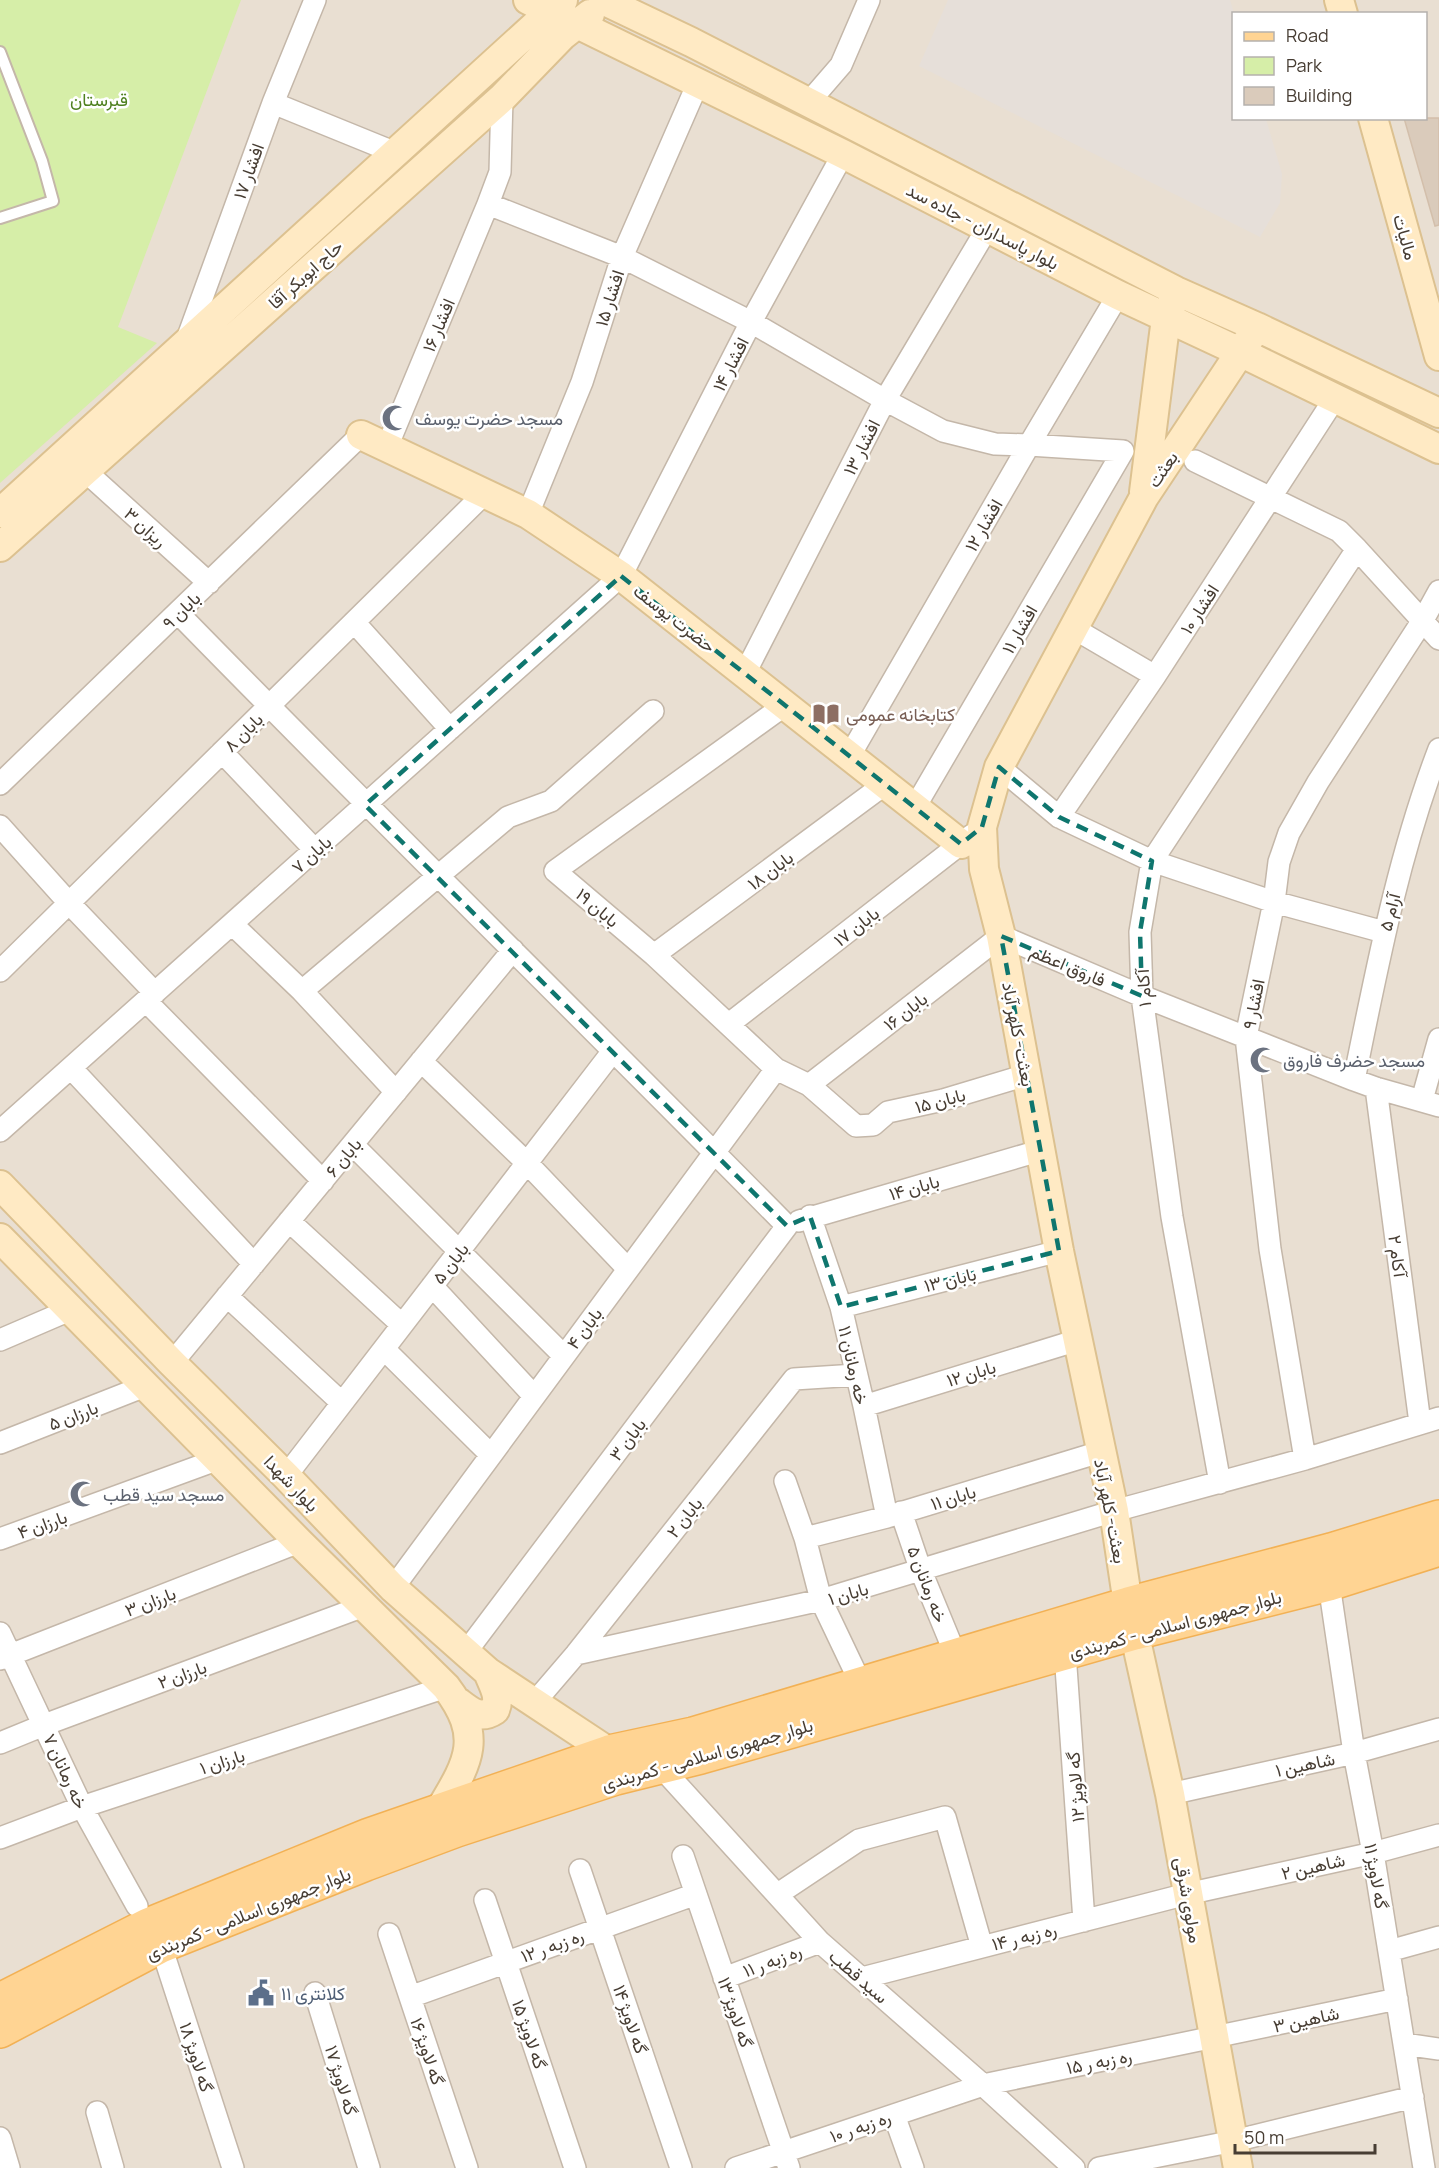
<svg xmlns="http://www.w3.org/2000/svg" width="1439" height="2168" viewBox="0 0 1439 2168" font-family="Manrope,Vazirmatn,sans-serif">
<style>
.residential{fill:#e9dfd2;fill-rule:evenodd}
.industrial{fill:#e6dfd9}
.green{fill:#d6eea8}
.building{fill:#dacbbb;stroke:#d3bfab;stroke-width:1.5}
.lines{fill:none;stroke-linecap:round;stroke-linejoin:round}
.lane-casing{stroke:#c4b7a9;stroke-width:14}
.street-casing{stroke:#c4b7a9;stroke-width:24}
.secondary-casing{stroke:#dcc190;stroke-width:32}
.primary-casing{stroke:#f2b155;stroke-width:36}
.lane{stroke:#fff;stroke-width:10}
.street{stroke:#fff;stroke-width:21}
.secondary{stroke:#ffeac4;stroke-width:28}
.primary{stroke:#ffd493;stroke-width:33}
.marked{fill:none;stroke:#0f766e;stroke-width:4.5;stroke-dasharray:12 8;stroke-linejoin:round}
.labels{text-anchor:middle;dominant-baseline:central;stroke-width:5;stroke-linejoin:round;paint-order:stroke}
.park-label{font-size:18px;fill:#4f8020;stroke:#fff}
.street-label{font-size:18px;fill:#473d33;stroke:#fff}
.worship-label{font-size:18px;fill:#5b616d;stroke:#fff;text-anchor:start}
.education-label{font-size:18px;fill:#785e54;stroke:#fff;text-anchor:start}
.service-label{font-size:18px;fill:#4e5e75;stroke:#fff;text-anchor:start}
</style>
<rect width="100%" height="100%" fill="#f4eee4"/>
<!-- residential -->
<path class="residential" d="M 0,0 L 1439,0 L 1439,2168 L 0,2168 ZM 1234,14 L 1426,14 L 1426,118 L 1234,118 Z"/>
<!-- industrial -->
<path class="industrial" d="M 948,0 L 1230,0 L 1234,13 L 1234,118 L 1266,119 L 1282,174 L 1280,203 L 1260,237 L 919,66 Z"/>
<!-- green -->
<path class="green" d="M 0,0 L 241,0 L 118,327 L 157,343 L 0,483 Z"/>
<!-- building -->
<path class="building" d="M 1404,118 L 1439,118 L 1439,225 L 1435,226 Z"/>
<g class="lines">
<!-- lane casing -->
<g class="lane-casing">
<path id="lane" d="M 0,52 L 42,161 L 53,201 L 0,218"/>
</g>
<!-- street casing -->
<g class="street-casing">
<path id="street" d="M 502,98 L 500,172 L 488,204 L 622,257 L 751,322 L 885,400 L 943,431 L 995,444 L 1029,445 L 1123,451 L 915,807
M 809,102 L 841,65 L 869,0
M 273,103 L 396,153
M 186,342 L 273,103 L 315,0
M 387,447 L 488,204
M 1195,461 L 1339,531 L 1357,549 L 1439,639
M 84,470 L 209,583
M 528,514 L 582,382 L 622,257 L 698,83
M 178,613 C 379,819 585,1021 787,1226
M 354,622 L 450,729
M 1073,628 L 1155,676
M 745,673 L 885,400 L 988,227
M 785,705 L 555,871 L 654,955 L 776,1069 L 809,1085 L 856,1126 L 873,1125 L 888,1112 L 943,1100 L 1026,1075
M 222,752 L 315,850
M 850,755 L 1029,445 L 1118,295
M 999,767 L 1059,817 L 1152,861 L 1274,902 L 1384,932
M 0,784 L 361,435
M 1059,817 L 1155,676 L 1335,398
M 0,826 L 69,903 L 155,993
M 232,924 L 302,991 L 396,1092
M 654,955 L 885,784
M 0,971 L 485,493
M 302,991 L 508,817 L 551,801 L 653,711
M 146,1001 L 323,1181
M 729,1024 L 972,835
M 421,1061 L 527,1163 L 628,1269
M 71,1068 L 254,1264
M 1354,1080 C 1377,968 1398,856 1439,749
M 809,1085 L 1001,936 L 1142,996 L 1354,1080 L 1376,1088 L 1439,1106
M 1376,1088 L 1420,1423
M 1422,1100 L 1439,1039
M 0,1131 L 621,576 L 751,322 L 843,154
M 353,1145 L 564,1356
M 810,1216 L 841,1307 L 864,1406 L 887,1517
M 289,1221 L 402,1325
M 799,1221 L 1042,1150
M 432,1286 L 534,1396
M 227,1296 L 342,1403
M 841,1307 L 1059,1251
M 0,1340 L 72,1309
M 384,1349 L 491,1455
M 172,1363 L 513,950
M 864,1406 L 1078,1340
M 0,1443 L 145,1386
M 1305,1459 L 1270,1249 L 1246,1037 L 1274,902 L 1279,862 L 1289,833 L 1318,782 L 1423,620 L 1439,591
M 286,1476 L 613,1051
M 785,1481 L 805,1538 L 821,1600 L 861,1684
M 1220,1483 L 1172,1217 L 1142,996 L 1140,932 L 1152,861 L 1357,549
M 901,1512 L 921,1571 L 956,1656
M 805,1538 L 887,1517 L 1100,1452
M 0,1539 L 219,1459
M 1329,1584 L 1354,1753 L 1373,1853 L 1424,2168
M 393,1588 L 776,1069
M 0,1633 L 82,1807 L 137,1906
M 466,1652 L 787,1226
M 1065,1653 L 1084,1921
M 576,1654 L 821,1600 L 1114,1511 L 1305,1459 L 1439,1418
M 0,1659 L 299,1542
M 534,1703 L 576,1654 L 794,1379 L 856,1375
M 0,1743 L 44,1725 L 364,1606
M 661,1767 L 820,1942 L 983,2085 L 1074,2168
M 1170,1794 L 1354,1753 L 1439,1729
M 0,1838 L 82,1807 L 446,1687
M 683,1856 L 789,2168
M 580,1870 L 681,2168
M 778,1894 L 859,1840 L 945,1817 L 982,1947
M 485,1900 L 575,2168
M 389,1934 L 467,2168
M 161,1946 L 233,2168
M 1389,1951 L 1439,1937
M 724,1978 L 820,1942
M 862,1978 L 1187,1894 L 1373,1853 L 1439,1835
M 315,1993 L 369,2168
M 410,1997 L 696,1894
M 1404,2044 L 1439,2049
M 97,2112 L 113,2168
M 894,2115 L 913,2168
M 0,2138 L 9,2168
M 736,2168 L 983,2085 L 1397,1999
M 1099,2168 L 1234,2141 L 1413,2097"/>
</g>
<!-- secondary casing -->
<g class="secondary-casing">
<path id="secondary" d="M 528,0 L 843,154 L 1118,295 L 1240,352 L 1439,449
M 603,0 L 691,42 L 1176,291 L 1257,327 L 1439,413
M 1339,0 L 1343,14
M 1373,118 L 1439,356
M 361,435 L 528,514 L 621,576 L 961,844
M 1144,492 L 1166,318 L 1173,301
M 0,513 L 563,0
M 0,547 L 502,98 L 562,36 L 590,14
M 0,1185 L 172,1363 L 286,1476 L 393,1588 L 488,1672 L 609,1752 L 614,1768
M 0,1238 L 299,1542 L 446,1687 C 483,1736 470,1760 441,1808
M 458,1702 C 471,1712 480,1720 495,1710 C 501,1696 493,1685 488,1672
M 1238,2168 L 1170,1794 L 1128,1604 L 1114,1511 L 1059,1251 L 1001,936 L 984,869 L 982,827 L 999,767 L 1144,497 L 1257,327"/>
</g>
<!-- primary casing -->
<g class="primary-casing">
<path id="primary" d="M 0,2000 L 148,1925 L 369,1835 L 609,1752 L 693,1734 L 1128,1604 L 1331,1550 L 1439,1517
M 0,2031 L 161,1946 L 366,1864 L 457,1830 L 616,1778 L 701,1757 L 1135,1633 L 1329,1584 L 1439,1549"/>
</g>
<!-- lane -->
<use href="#lane" class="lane"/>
<!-- street -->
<use href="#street" class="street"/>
<!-- secondary -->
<use href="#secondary" class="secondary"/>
<!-- primary -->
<use href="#primary" class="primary"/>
</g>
<!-- marked area -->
<path class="marked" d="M 621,576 L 961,844 L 982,827 L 999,767 L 1059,817 L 1152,861 L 1140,932 L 1142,996 L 1001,936 L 1059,1251 L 841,1307 L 810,1216 L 787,1226 L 365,805 Z"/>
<!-- icons -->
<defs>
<g id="mosque-bare" transform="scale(2.07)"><path d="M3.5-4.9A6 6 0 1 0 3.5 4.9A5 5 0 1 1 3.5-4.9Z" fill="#6b7280" stroke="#fff" stroke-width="2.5" paint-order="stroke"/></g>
<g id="library-bare" transform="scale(2.07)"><path d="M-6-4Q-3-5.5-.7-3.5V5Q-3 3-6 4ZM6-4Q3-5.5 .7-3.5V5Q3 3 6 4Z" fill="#8d6e63" stroke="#fff" stroke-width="2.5" paint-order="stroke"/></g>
<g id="civic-bare" transform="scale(2.07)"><path d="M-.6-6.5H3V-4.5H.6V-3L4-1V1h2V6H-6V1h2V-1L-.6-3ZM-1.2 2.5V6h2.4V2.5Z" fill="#5c6f8a" stroke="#fff" stroke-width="2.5" paint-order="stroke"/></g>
</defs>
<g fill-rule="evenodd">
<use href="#mosque-bare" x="395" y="418"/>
<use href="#library-bare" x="826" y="714"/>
<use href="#mosque-bare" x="1263" y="1060"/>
<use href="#mosque-bare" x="83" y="1494"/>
<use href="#civic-bare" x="261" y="1993"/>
</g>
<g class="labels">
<!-- park labels -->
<g class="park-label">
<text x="99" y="99">قبرستان</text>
</g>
<!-- street labels -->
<g class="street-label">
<text transform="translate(248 171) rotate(-70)">افشار ۱۷</text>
<text transform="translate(983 226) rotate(27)">بلوار پاسداران - جاده سد</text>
<text transform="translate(1406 237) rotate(74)">مالیات</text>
<text transform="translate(305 274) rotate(-42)">حاج ابوبکر آقا</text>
<text transform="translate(609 298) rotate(-72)">افشار ۱۵</text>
<text transform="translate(438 325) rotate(-67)">افشار ۱۶</text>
<text transform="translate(730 364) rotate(-63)">افشار ۱۴</text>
<text transform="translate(861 447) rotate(-63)">افشار ۱۳</text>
<text transform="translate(1162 469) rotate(-56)">بعثت</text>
<text transform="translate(983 525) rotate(-60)">افشار ۱۲</text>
<text transform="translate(146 527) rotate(42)">۳ ریزان</text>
<text transform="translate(1199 609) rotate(-57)">افشار ۱۰</text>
<text transform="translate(181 610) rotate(-44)">بابان ۹</text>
<text transform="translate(675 618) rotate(38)">حضرت یوسف</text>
<text transform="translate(1019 629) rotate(-60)">افشار ۱۱</text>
<text transform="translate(243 732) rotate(-45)">بابان ۸</text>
<text transform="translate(311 854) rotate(-42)">بابان ۷</text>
<text transform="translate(770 870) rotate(-37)">بابان ۱۸</text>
<text transform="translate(598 907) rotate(40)">بابان ۱۹</text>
<text transform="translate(1389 912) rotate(-76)">آرام ۵</text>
<text transform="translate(856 926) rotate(-38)">بابان ۱۷</text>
<text transform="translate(1068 965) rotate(23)">فاروق اعظم</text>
<text transform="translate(1143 988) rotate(-94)">آکام ۱</text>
<text transform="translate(1253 1004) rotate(-79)">افشار ۹</text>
<text transform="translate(905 1011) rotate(-38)">بابان ۱۶</text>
<text transform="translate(1019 1034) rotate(79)">بعثت- کلهر آباد</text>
<text transform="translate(940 1100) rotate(-15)">بابان ۱۵</text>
<text transform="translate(343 1157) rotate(-50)">بابان ۶</text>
<text transform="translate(914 1187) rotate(-16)">بابان ۱۴</text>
<text transform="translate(1398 1256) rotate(82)">آکام ۲</text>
<text transform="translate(450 1263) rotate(-52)">بابان ۵</text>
<text transform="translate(950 1279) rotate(-14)">بابان ۱۳</text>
<text transform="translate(584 1328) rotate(-54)">بابان ۴</text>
<text transform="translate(854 1365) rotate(77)">خه رمانان ۱۱</text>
<text transform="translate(971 1373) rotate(-17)">بابان ۱۲</text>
<text transform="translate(73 1415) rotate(-21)">بارزان ۵</text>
<text transform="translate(627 1439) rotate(-53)">بابان ۳</text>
<text transform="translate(292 1483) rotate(46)">بلوار شهدا</text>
<text transform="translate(953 1497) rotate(-17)">بابان ۱۱</text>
<text transform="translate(1111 1511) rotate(79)">بعثت- کلهر آباد</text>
<text transform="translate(684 1517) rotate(-52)">بابان ۲</text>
<text transform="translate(42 1524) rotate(-20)">بارزان ۴</text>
<text transform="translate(928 1584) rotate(69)">خه رمانان ۵</text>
<text transform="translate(848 1593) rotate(-16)">بابان ۱</text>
<text transform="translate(150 1601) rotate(-21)">بارزان ۳</text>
<text transform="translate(1175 1624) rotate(-15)">بلوار جمهوری اسلامی - کمربندی</text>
<text transform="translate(182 1674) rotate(-20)">بارزان ۲</text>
<text transform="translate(707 1754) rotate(-16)">بلوار جمهوری اسلامی - کمربندی</text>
<text transform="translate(222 1761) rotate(-18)">بارزان ۱</text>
<text transform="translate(1305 1764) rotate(-12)">شاهین ۱</text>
<text transform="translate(66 1771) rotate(65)">خه رمانان ۷</text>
<text transform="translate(1075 1787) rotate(-94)">گه لاویژ ۱۲</text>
<text transform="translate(1313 1866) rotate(-13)">شاهین ۲</text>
<text transform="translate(1377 1876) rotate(80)">گه لاویژ ۱۱</text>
<text transform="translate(1189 1900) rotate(80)">مولوی شرقی</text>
<text transform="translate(248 1913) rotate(-22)">بلوار جمهوری اسلامی - کمربندی</text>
<text transform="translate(1024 1936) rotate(-14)">ره زبه ر ۱۴</text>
<text transform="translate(552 1945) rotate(-20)">ره زبه ر ۱۲</text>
<text transform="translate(772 1960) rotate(-21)">ره زبه ر ۱۱</text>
<text transform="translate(859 1976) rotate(41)">سید قطب</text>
<text transform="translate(736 2012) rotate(71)">گه لاویژ ۱۳</text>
<text transform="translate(631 2019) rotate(71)">گه لاویژ ۱۴</text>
<text transform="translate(1306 2019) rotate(-12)">شاهین ۳</text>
<text transform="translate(530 2034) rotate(71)">گه لاویژ ۱۵</text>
<text transform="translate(428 2051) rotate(71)">۱۶ گه لاویژ</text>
<text transform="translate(197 2057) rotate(72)">گه لاویژ ۱۸</text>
<text transform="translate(1099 2061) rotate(-11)">ره زبه ر ۱۵</text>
<text transform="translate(342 2080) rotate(73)">گه لاویژ ۱۷</text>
<text transform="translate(860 2126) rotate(-19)">ره زبه ر ۱۰</text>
</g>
<!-- worship labels -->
<g class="worship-label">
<text x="415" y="418">مسجد حضرت یوسف</text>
<text x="1283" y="1060">مسجد حضرف فاروق</text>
<text x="103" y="1494">مسجد سید قطب</text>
</g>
<!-- education labels -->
<g class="education-label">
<text x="846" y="714">کتابخانه عمومی</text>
</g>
<!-- service labels -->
<g class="service-label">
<text x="281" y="1993">کلانتری ۱۱</text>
</g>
</g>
<!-- legend -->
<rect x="1232" y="12" width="195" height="108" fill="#ffffff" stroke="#b5b1ad" stroke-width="1.5"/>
<rect x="1244" y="32" width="30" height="9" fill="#ffd493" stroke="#b5b1ad" stroke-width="1.5"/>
<text x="1286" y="42" font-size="18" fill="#473d33">Road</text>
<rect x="1244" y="57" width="30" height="18" fill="#d6eea8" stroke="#b5b1ad" stroke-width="1.5"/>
<text x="1286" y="72" font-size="18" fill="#473d33">Park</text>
<rect x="1244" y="87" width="30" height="18" fill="#dacbbb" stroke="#b5b1ad" stroke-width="1.5"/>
<text x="1286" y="102" font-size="18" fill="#473d33">Building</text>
<!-- scale -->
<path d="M1235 2144v9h140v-9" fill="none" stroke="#473d33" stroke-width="3"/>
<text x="1244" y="2144" font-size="18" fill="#473d33" stroke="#ffffff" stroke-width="4.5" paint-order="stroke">50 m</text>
</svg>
